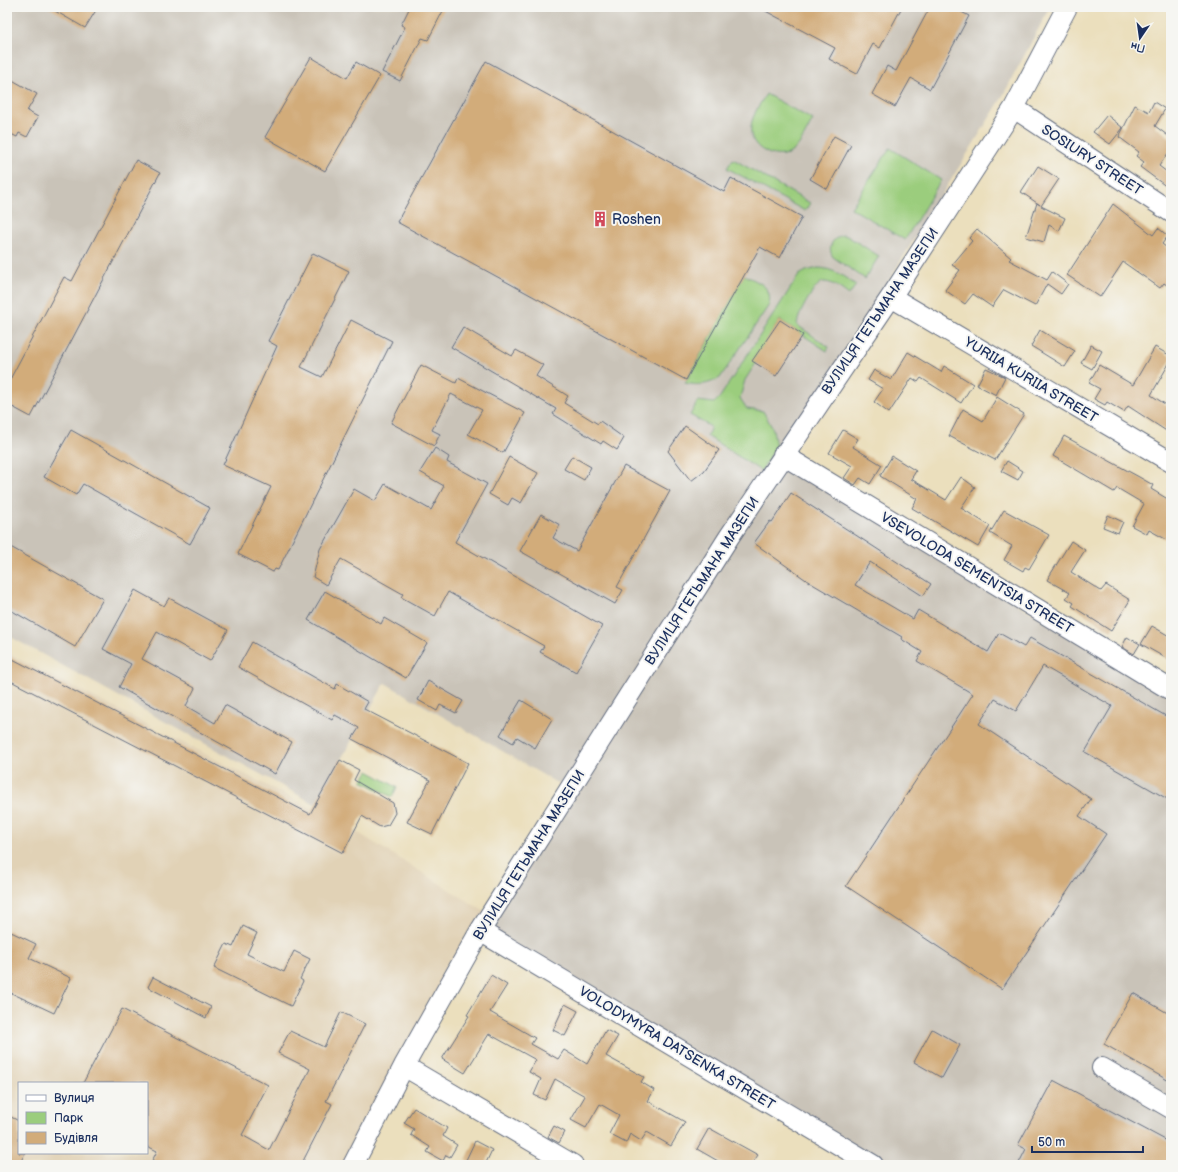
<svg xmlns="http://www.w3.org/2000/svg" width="1178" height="1172" viewBox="0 0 1178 1172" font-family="'Balsamiq Sans',sans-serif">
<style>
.built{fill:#e1d2b6;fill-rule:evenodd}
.industrial{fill:#c9c3b8}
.green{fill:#9bcd7d;stroke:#5b7e6e}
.building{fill:#d2ac7a}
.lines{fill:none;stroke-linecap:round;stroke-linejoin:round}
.minor-casing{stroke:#646d7f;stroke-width:22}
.minor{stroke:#fff;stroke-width:20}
.labels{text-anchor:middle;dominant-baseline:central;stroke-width:4;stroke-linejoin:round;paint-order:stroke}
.street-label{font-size:14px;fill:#1b2f5e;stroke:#f6f6f2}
.poi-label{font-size:14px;fill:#1b2f5e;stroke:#f6f6f2;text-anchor:start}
</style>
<rect width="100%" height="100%" fill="#f6f6f2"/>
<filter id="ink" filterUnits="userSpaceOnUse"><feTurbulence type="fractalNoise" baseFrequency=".025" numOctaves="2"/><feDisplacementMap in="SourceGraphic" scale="8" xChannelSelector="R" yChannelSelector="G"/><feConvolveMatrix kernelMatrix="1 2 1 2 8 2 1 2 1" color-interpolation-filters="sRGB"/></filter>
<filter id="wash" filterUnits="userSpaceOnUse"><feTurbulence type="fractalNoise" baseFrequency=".012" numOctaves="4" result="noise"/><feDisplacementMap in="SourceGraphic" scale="16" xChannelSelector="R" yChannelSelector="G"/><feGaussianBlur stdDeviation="0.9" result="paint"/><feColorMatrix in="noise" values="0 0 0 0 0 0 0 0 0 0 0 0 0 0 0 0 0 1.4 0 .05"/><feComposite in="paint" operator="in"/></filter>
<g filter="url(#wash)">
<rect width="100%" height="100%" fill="#ebdfbd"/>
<!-- built -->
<path class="built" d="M 7,653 L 352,829 L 490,915 L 353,1165 L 7,1165 ZM 19,1083 L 147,1083 L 147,1153 L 19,1153 Z"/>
<!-- industrial -->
<path class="industrial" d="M 7,7 L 1050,7 L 1000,101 L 731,534 L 788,466 L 1171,697 L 1171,1165 L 875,1165 L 480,931 L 569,790 L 385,683 L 315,804 L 7,635 Z"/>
<!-- green -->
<path class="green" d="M 766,94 L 813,120 C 807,130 802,143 793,151 C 779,162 754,151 751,134 C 749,119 759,106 766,94 Z
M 890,148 L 941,180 L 905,240 L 851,208 Z
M 733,159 L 810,203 L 805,211 L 727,168 Z
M 843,235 L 847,236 L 879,256 L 865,279 L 833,257 C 827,248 832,238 843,235 Z
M 818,268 C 833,268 844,277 856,285 L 849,295 C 842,290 832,281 823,282 C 815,283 797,316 797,325 L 829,347 L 827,351 L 780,320 L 753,361 L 756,363 L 745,380 L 740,398 L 747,409 L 763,411 L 773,429 L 776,447 L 761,471 L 707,436 L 711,427 L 690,415 L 698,401 L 714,403 L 720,397 L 799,275 L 806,271 Z
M 744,275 C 758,282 773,286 769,305 L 720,378 C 708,385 698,386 685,383 Z
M 368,771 L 397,787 L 392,797 L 362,781 Z"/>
<g id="blocks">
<!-- building -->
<path class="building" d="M 48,7 L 98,7 L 85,28 Z
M 410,7 L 445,7 L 428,40 L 422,38 L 400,81 L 382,72 L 405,27 L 401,25 Z
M 758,7 L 902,7 L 880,48 L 873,44 L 857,74 L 829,59 L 835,48 Z
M 930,7 L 952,7 L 969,16 L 930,89 L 911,78 L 895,107 L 872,94 L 887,66 L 896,71 Z
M 311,57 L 347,78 L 356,62 L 380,76 L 325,171 L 265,137 Z
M 486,61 L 724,192 L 731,178 L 802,217 L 780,258 L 760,247 L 686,380 L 397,222 Z
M 7,77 L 37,94 L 27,111 L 38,117 L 27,137 L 19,133 L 17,137 L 7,132 Z
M 1154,102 L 1165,109 L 1155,126 L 1171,138 L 1171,149 L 1159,166 L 1171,175 L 1171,190 L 1140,167 L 1144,162 L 1136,156 L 1139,152 L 1119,137 L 1135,105 L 1149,112 Z
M 1107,115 L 1123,128 L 1110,144 L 1093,132 Z
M 834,136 L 851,145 L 827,189 L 810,179 Z
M 136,160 L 160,173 L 31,417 L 7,404 L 7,385 L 64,277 L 72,281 Z
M 1038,166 L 1059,179 L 1041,206 L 1065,218 L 1059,231 L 1049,225 L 1044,242 L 1026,237 L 1037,203 L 1040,205 L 1021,192 Z
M 1113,204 L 1153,235 L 1158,228 L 1168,236 L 1162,244 L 1171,251 L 1171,288 L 1164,283 L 1160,288 L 1123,262 L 1100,297 L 1067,275 Z
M 977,229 L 1011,258 L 1009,260 L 1047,280 L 1052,272 L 1068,284 L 1061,294 L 1047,284 L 1035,306 L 1004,290 L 992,307 L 973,294 L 965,304 L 945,290 L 960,270 L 952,265 L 972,241 L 969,238 Z
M 313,253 L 349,271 L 301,367 L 322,377 L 351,320 L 392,341 L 278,570 L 275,569 L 273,572 L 238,554 L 271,487 L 223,465 L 277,346 L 268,341 Z
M 780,320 L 803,335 L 776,376 L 752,361 Z
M 463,327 L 512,356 L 516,350 L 543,365 L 536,376 L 568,396 L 564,403 L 598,424 L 600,421 L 624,438 L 617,450 L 603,441 L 601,444 L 553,414 L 556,409 L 451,347 Z
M 1040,330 L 1075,351 L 1065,367 L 1031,346 Z
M 1091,345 L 1102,351 L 1092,369 L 1081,363 Z
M 1155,347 L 1171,356 L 1171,360 L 1151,395 L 1171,408 L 1171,434 L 1128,406 L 1124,412 L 1107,402 L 1105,405 L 1094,399 L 1100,389 L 1089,383 L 1099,365 L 1133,385 Z
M 908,352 L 941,372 L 944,366 L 973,384 L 961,403 L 921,378 L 918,382 L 912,378 L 889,413 L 874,402 L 883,389 L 868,380 L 874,370 L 891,380 Z
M 421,365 L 456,383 L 458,378 L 525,413 L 503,453 L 468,434 L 482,410 L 451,394 L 432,430 L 440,434 L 434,446 L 391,423 Z
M 986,368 L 1005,377 L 996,395 L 977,385 Z
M 997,397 L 1024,414 L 995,460 L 949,436 L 963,409 L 983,421 Z
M 685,426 L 719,450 L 704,471 L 691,481 L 668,451 Z
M 71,430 L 210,508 L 190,544 L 83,484 L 76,495 L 44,477 Z
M 843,430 L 858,439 L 853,447 L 882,465 L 870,484 L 860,478 L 855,485 L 844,478 L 852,466 L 829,453 Z
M 1064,436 L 1139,477 L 1153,485 L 1151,489 L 1171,501 L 1171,542 L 1149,530 L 1147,534 L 1132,526 L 1144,504 L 1117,488 L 1114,492 L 1053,456 Z
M 435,448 L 449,457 L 447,462 L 487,484 L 455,542 L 602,626 L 576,672 L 540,652 L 544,646 L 448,592 L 435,616 L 401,597 L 403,594 L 341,559 L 326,585 L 313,577 L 320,549 L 354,489 L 375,501 L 385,484 L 431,510 L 444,486 L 420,472 Z
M 572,456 L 591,467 L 584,480 L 564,469 Z
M 892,456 L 916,471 L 911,479 L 946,500 L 961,477 L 975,487 L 961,508 L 990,526 L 978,547 L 912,508 L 917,499 L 880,476 Z
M 509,457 L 538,473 L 521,503 L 512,498 L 508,505 L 489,494 Z
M 1007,461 L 1023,471 L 1018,480 L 1001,471 Z
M 624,466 L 670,491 L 617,587 L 623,590 L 615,604 L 520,551 L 541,514 L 560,525 L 553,538 L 577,551 Z
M 791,493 L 931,584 L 923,596 L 870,562 L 855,585 L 913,619 L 918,610 L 988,652 L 999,633 L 1024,647 L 1030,638 L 1171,719 L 1171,801 L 1085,752 L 1112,706 L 1043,666 L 1016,711 L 995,699 L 979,724 L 1091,799 L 1079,816 L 1106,834 L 1002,989 L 846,886 L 973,694 L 917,661 L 922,652 L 901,639 L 902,637 L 809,582 L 754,543 L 770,521 L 772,522 Z
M 1004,510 L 1049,535 L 1029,569 L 1025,567 L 1023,571 L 1004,560 L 1012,546 L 990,533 Z
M 1108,515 L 1123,522 L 1118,533 L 1103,527 Z
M 1071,541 L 1085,550 L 1071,572 L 1101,591 L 1106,585 L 1130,600 L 1111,631 L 1072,606 L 1074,603 L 1066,598 L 1070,593 L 1047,580 Z
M 7,545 L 103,599 L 75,647 L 7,608 Z
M 135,590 L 164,606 L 169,598 L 228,630 L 210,661 L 157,632 L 142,659 L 195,688 L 186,706 L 215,723 L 225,705 L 292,742 L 275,774 L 119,687 L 131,664 L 103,649 Z
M 325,591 L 381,624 L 384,618 L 427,643 L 406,678 L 308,620 Z
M 1152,626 L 1171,637 L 1171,661 L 1141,644 Z
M 1127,637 L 1140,644 L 1134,654 L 1122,647 Z
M 252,642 L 335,689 L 337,684 L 368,702 L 364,709 L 468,763 L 432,834 L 407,822 L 430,780 L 352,739 L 359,728 L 335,715 L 332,720 L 238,667 Z
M 7,656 L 310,814 L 340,760 L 359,770 L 354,780 L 393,803 L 395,813 L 388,825 L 380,827 L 362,816 L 343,853 L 7,679 Z
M 428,681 L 463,701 L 456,713 L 440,705 L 437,711 L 418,700 Z
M 521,700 L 552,719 L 535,748 L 517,737 L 513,743 L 500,735 Z
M 243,926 L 257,933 L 247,954 L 284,972 L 294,951 L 310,959 L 300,979 L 303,981 L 291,1006 L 214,968 L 226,944 L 233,947 Z
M 7,930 L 36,944 L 29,958 L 71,978 L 54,1013 L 7,991 Z
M 491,975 L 507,985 L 490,1012 L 535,1038 L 531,1044 L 558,1059 L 564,1050 L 587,1064 L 606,1030 L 618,1036 L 606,1056 L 644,1077 L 641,1082 L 654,1090 L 648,1101 L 685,1122 L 671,1146 L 647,1132 L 641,1141 L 630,1134 L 626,1143 L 609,1134 L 619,1115 L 600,1104 L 586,1128 L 571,1120 L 585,1096 L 555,1079 L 545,1100 L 534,1095 L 541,1079 L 529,1072 L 536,1060 L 489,1034 L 465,1073 L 442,1059 L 469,1016 L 467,1015 Z
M 153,977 L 211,1007 L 206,1018 L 148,987 Z
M 1133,993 L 1171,1015 L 1171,1082 L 1104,1044 Z
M 565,1004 L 578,1011 L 565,1036 L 553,1030 Z
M 122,1009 L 268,1085 L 242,1135 L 269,1150 L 310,1069 L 278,1053 L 290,1031 L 324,1047 L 341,1012 L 365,1024 L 326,1101 L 332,1104 L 301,1165 L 238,1165 L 228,1160 L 226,1165 L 150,1165 L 157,1151 L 147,1146 L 147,1083 L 83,1083 Z
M 932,1029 L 960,1045 L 942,1078 L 914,1062 Z
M 1053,1080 L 1171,1143 L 1171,1165 L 1018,1165 L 1026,1149 L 1018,1145 Z
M 414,1108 L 447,1128 L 443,1136 L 457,1145 L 450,1157 L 446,1155 L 443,1161 L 427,1152 L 430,1147 L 411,1135 L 414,1129 L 404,1123 Z
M 7,1115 L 19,1121 L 19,1153 L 25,1153 L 19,1165 L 7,1165 Z
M 554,1126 L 565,1132 L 559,1143 L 548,1137 Z
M 709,1128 L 758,1155 L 751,1165 L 725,1165 L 697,1149 Z
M 475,1141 L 492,1150 L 485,1165 L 475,1165 L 466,1160 Z"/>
</g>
</g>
<g filter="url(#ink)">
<use href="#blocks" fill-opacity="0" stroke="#646d7f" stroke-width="1"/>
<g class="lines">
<!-- minor casing -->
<g class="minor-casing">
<path id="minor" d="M 1014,108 L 1171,212
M 891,297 L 1171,462
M 783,455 L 1171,690
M 480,931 L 873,1165
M 404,1066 L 573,1165
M 1102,1068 L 1171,1108
M 353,1165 L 404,1066 L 480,931 L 729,537 L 891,297 L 1014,108 L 1067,7"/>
</g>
<!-- minor -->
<use href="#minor" class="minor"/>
</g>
</g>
<!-- icons -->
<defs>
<g id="building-bare" transform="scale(1.2)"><path d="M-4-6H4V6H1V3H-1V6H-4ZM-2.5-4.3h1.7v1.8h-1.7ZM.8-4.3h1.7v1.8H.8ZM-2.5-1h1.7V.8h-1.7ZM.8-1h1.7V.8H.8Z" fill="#d1495b" stroke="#f6f6f2" stroke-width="2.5" paint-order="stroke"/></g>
</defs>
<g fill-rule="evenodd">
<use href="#building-bare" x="600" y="219"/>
</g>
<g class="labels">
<!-- street labels -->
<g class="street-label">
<text transform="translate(1092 160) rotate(33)">SOSIURY STREET</text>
<text transform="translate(880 311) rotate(-56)">ВУЛИЦЯ ГЕТЬМАНА МАЗЕПИ</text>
<text transform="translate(1031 380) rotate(31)">YURIIA KURIIA STREET</text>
<text transform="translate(977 573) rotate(31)">VSEVOLODA SEMENTSIA STREET</text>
<text transform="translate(702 581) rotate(-57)">ВУЛИЦЯ ГЕТЬМАНА МАЗЕПИ</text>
<text transform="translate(529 855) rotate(-58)">ВУЛИЦЯ ГЕТЬМАНА МАЗЕПИ</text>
<text transform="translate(677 1048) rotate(31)">VOLODYMYRA DATSENKA STREET</text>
</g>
<!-- poi labels -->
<g class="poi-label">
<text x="612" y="219">Roshen</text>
</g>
</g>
<!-- margin -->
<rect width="1178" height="1172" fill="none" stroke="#f6f6f2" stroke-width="24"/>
<!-- legend -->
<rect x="18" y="1082" width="130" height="72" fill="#f6f6f2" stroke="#9ea6b7"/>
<rect x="26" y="1095" width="20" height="6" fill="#ffffff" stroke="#9ea6b7"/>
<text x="54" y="1102" font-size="12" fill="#1b2f5e">Вулиця</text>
<rect x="26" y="1112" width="20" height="12" fill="#9bcd7d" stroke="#9ea6b7"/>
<text x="54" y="1122" font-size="12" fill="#1b2f5e">Парк</text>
<rect x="26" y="1132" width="20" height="12" fill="#d2ac7a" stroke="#9ea6b7"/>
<text x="54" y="1142" font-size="12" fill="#1b2f5e">Будівля</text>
<!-- north arrow -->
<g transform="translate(1140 38) rotate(193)" stroke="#f6f6f2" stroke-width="3" paint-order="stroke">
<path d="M0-3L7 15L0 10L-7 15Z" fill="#1b2f5e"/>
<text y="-6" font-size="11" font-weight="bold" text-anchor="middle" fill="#1b2f5e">Пн</text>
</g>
<!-- scale -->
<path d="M1032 1146v6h111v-6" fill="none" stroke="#1b2f5e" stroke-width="2"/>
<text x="1038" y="1146" font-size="12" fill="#1b2f5e" stroke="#f6f6f2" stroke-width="3" paint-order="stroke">50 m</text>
</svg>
